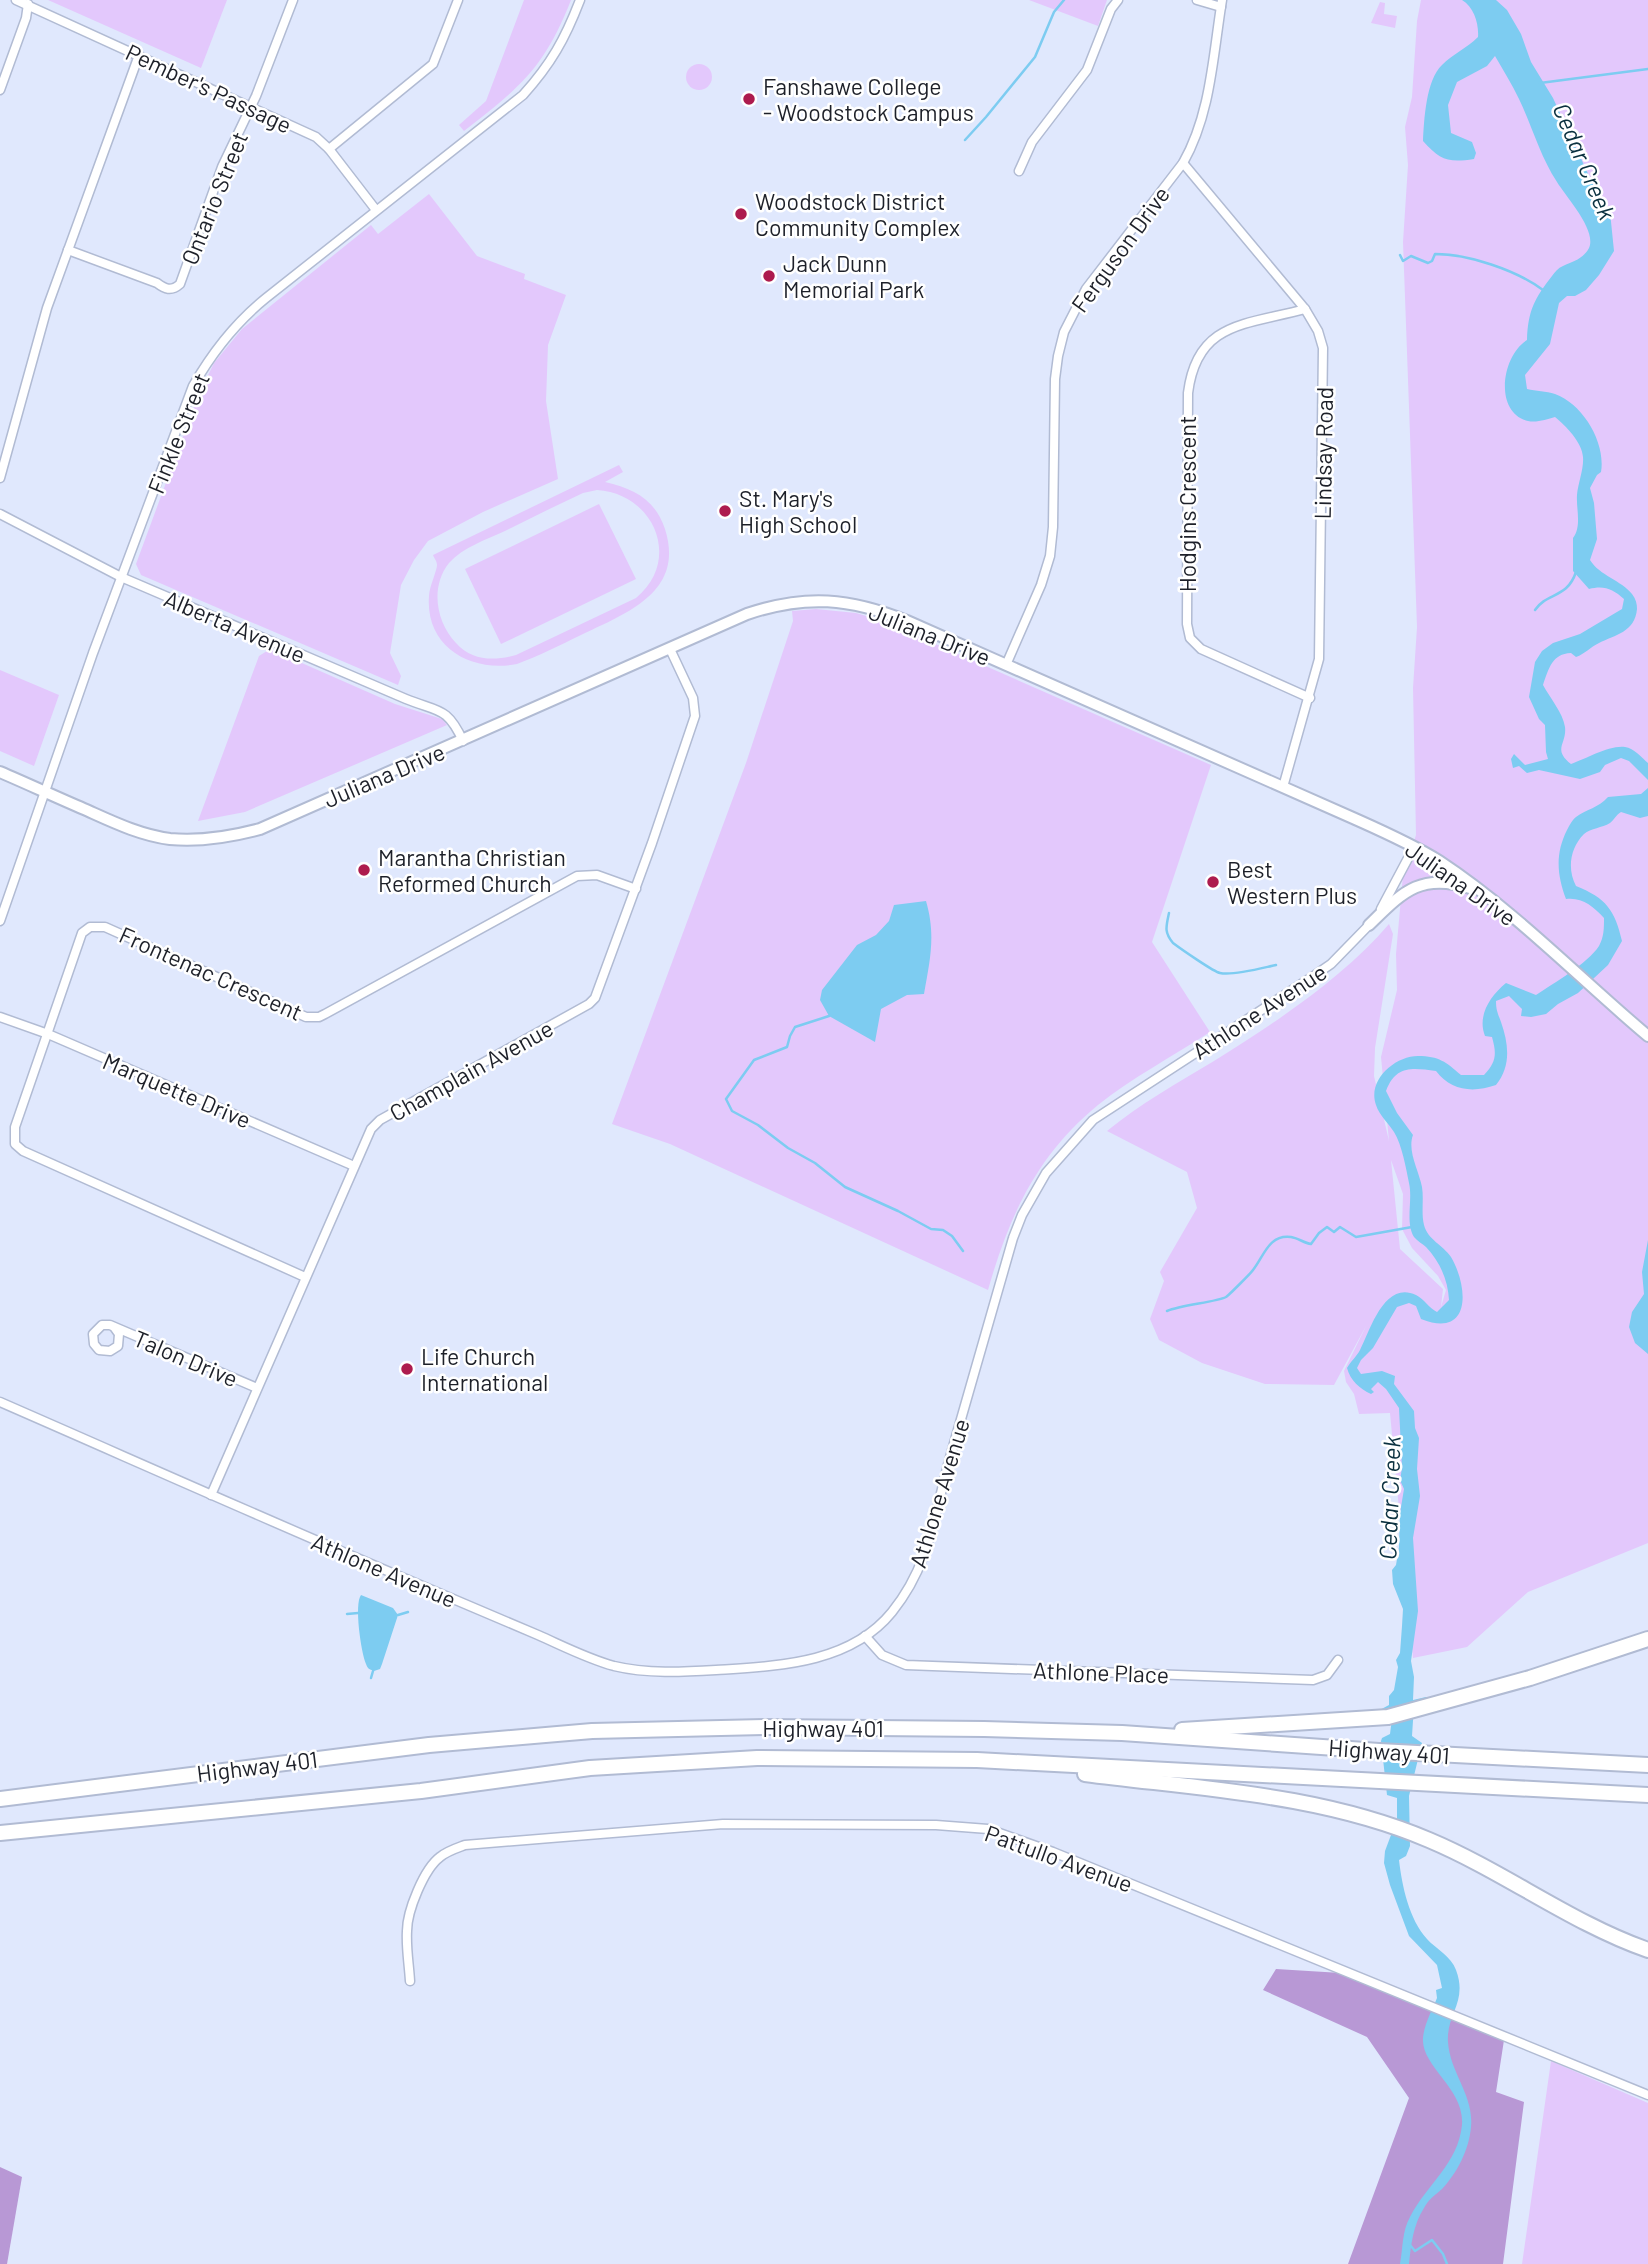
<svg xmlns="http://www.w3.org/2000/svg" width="1648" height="2264" font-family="Barlow,sans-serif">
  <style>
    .green { fill: #e3c8fc; fill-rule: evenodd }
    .forest { fill: #b898d5 }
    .water { fill: #7dccf1 }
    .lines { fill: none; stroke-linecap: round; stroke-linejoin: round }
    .stream { stroke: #7dccf1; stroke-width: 2.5 }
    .street-casing { stroke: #b1bbd3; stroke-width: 11 }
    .secondary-casing { stroke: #b1bbd3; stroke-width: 14 }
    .highway-casing { stroke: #b1bbd3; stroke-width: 18 }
    .street { stroke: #fff; stroke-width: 8 }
    .secondary { stroke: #fff; stroke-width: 10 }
    .highway { stroke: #fff; stroke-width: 14 }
    .poi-dot { fill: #ad1b4e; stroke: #fff; stroke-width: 2.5 }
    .labels { text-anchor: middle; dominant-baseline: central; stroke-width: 5; stroke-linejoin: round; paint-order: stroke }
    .poi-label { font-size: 23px; fill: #1d2029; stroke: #fff; text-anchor: start }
    .street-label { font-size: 23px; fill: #1d2029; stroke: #fff }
    .water-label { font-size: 24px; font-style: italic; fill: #0b3140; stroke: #fff }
  </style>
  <rect width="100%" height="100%" fill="#e0e8fd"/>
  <g class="green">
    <polygon points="48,0 227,0 201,68"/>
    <path d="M524 0H571C544 69 520 87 464 131L459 125 486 101Z"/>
    <polygon points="1029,0 1107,0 1098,26"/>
    <path d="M1421 0H1648V1543L1528 1592 1467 1647 1413 1658 1390 1413 1359 1414 1354 1394 1346 1382 1344 1371 1366 1326 1334 1385 1265 1384 1202 1363 1159 1340 1150 1319 1164 1281 1160 1272 1197 1208 1187 1172 1107 1131C1140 1104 1177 1083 1214 1061 1275 1023 1343 978 1389 924L1393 934 1375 1048 1374 1076 1389 1141 1381 1057 1397 990 1396 954 1403 875 1416 835 1413 688 1417 627 1403 242 1408 165 1405 127 1412 97 1417 21ZM1391 1160 1403 1194 1402 1229 1412 1248 1438 1276 1446 1290 1441 1307 1443 1289 1400 1249Z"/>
    <polygon points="1380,2 1385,3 1384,14 1397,16 1395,28 1371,23"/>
    <circle cx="699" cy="77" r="13"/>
    <polygon points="429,194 477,256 525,274 524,279 566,295 548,345 546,401 558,479 483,512 428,541 414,560 401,585 390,653 401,676 398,685 141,575 136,564 198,396 214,363 242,329 371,225 378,234"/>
    <path d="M619 465 623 472 605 482C634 489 655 499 665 529 685 592 627 613 581 635 560 645 539 656 517 664 472 673 425 648 429 596 429 587 437 571 437 565 437 561 434 558 433 555ZM597 490C653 493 683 559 636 598L516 655C494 661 472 661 456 643 436 622 430 587 449 563 463 547 486 540 505 531 531 518 557 505 583 493Z"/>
    <polygon points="599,504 636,579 501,644 465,569"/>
    <path d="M816 609 856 613 883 621 1211 765 1152 942 1210 1032C1173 1056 1132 1078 1098 1105 1037 1155 1009 1216 988 1290L670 1144 612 1124 746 763 793 621 792 611Z"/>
    <polygon points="270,649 395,704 442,719 447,725 245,812 198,821 259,656"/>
    <polygon points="0,670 59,695 34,766 0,751"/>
    <polygon points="1551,2061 1648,2103 1648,2264 1522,2264"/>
  </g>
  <g class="forest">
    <polygon points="1276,1969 1341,1973 1504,2040 1496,2092 1524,2102 1503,2264 1348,2264 1409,2098 1367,2037 1263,1990"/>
    <polygon points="0,2167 22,2177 7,2264 0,2264"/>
  </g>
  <g class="water">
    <path d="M1462 0H1496L1507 10 1521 34 1531 62 1553 98 1596 191 1610 212 1614 251 1599 275 1586 290 1575 296H1567L1559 303 1550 344 1525 375 1527 389C1536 391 1546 391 1555 394 1583 404 1606 443 1601 472L1597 475 1590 488 1594 503 1597 539 1590 560C1600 576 1621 580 1632 594 1636 599 1637 604 1637 609 1635 632 1615 635 1599 643 1590 647 1585 654 1576 657L1571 653C1552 654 1549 668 1543 685 1550 698 1563 713 1565 727 1567 744 1552 749 1571 764 1586 759 1609 745 1625 747 1634 748 1642 758 1648 763V780L1629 761 1621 758 1605 765 1600 772 1580 779 1539 770 1527 773 1519 766 1513 768 1511 759 1514 754 1525 765 1548 759 1546 752 1545 725 1539 719 1529 697 1535 662 1542 651 1553 643 1580 634 1622 609 1624 599C1613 589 1604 585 1589 589L1573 571V538C1582 526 1576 509 1577 495 1578 483 1584 469 1583 457 1582 442 1566 426 1555 417 1547 419 1537 423 1528 421 1493 412 1502 355 1527 340 1528 310 1535 298 1552 276 1555 272 1558 268 1563 266 1574 261 1583 259 1589 248 1597 230 1566 197 1557 182 1540 156 1532 126 1519 99 1512 84 1503 70 1495 56L1487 66 1457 82 1448 105 1451 133 1472 142 1476 153 1474 159C1448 163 1440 160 1423 141 1424 120 1426 80 1442 65 1453 54 1467 48 1478 37 1479 24 1474 7 1462 0Z"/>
    <path d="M1648 788V816L1640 818 1621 812C1616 815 1614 820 1610 823 1602 828 1591 828 1584 834 1570 848 1567 869 1576 886 1606 898 1615 910 1622 941L1608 965 1578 993 1558 1004 1546 1014 1531 1017 1521 1016 1522 1009 1509 996 1496 1001C1496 1010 1498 1014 1501 1022 1509 1045 1511 1066 1496 1085 1473 1093 1451 1091 1436 1071 1412 1068 1396 1065 1386 1091L1397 1113 1413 1135C1407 1151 1419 1171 1422 1187 1424 1199 1421 1213 1424 1225 1428 1240 1443 1245 1451 1257 1469 1288 1471 1339 1421 1319L1416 1306 1409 1303 1397 1307 1373 1348 1361 1360 1357 1368 1361 1374 1382 1371 1395 1376 1394 1384 1414 1411 1415 1428 1419 1438 1417 1469 1420 1496 1413 1538 1418 1611 1411 1661 1414 1677 1413 1700 1426 1697 1430 1699 1414 1705 1412 1736 1422 1743 1409 1796 1410 1846 1406 1856 1399 1860C1402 1886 1409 1919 1427 1939 1436 1949 1451 1956 1456 1970 1468 2002 1446 2014 1448 2042 1450 2073 1474 2095 1471 2127 1469 2150 1457 2173 1442 2189 1435 2195 1428 2200 1424 2208 1413 2225 1411 2245 1409 2264H1400C1403 2248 1402 2231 1410 2217 1427 2184 1458 2164 1462 2125 1465 2088 1421 2067 1423 2038 1424 2025 1432 2010 1437 1998L1436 1990 1442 1988 1437 1965 1409 1936 1390 1885 1384 1863 1385 1851 1397 1819V1798L1387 1795 1381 1741 1382 1738 1390 1734 1393 1710 1376 1712 1389 1705V1696L1394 1690 1398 1667 1396 1660 1400 1653 1402 1626 1403 1609 1393 1584 1392 1570 1396 1565 1399 1547 1400 1513 1404 1489 1400 1480 1402 1468 1399 1408 1386 1389 1378 1382 1371 1389 1374 1392 1371 1394C1360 1389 1350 1380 1347 1368 1351 1361 1357 1356 1360 1350 1370 1331 1384 1280 1416 1295 1424 1299 1429 1308 1437 1312L1449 1300C1448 1280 1440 1262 1426 1247 1423 1244 1417 1241 1414 1237 1405 1222 1413 1200 1409 1183 1406 1168 1402 1145 1394 1132 1389 1124 1379 1115 1376 1105 1367 1080 1395 1056 1418 1056 1439 1056 1446 1062 1461 1075H1484C1496 1062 1497 1055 1492 1037L1485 1036C1477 1016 1490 996 1506 983L1536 995C1554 983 1587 964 1599 946 1604 937 1604 928 1604 918 1593 906 1582 897 1566 899 1557 875 1555 854 1567 830 1569 826 1572 820 1576 817 1587 809 1598 808 1608 797L1641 794Z"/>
    <path d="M926 901C936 935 930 960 924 994L907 995 881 1009 875 1042 829 1016 820 1000 822 990 857 945 876 935 889 921 894 905Z"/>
    <polygon points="1648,1240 1648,1354 1635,1343 1629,1327 1632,1312 1644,1294 1642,1272"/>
    <path d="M361 1595 393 1608 398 1615 382 1664 380 1669 374 1671C369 1669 368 1669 366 1664 361 1652 354 1604 361 1595Z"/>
  </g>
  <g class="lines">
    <g class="stream">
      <polyline points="1540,83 1648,69"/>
      <polyline points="965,140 986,117 1035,57 1054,12 1064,0"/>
      <path d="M1400 255 1403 261 1411 256 1428 263 1432 261 1435 254C1468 254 1516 270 1543 290"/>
      <path d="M1535 610C1547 592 1567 599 1576 572"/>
      <path d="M1169 913C1166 927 1164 932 1173 943 1181 949 1214 972 1220 973 1233 976 1262 968 1276 965"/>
      <polyline points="829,1016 795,1027 790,1036 787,1047 754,1060 726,1099 732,1111 758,1125 788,1148 815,1163 845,1187 898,1211 931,1229 943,1230 952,1236 963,1251"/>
      <path d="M1167 1311C1182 1305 1216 1302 1226 1297 1228 1296 1251 1273 1253 1270 1264 1256 1269 1234 1291 1237 1298 1238 1304 1243 1311 1244L1319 1233 1327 1227 1334 1232 1340 1227 1356 1237 1412 1227"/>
      <polyline points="347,1614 358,1613"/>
      <polyline points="398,1615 408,1612"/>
      <polyline points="371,1678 373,1671"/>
      <polyline points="1410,2245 1415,2251 1432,2240 1443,2254 1447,2264"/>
    </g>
    <defs>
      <g id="street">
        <polyline points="16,0 316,137 329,149 376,210"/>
        <polyline points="1197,0 1221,7"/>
        <polyline points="0,90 26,18 28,4"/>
        <polyline points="329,149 433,64 458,0"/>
        <polyline points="1183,163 1305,309 1318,331 1323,348 1319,659 1283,787"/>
        <polyline points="1019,171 1032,142 1087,70 1111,9 1118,0"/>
        <path d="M68 250 157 283C165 289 171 292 180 284L222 167 256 96 293 0"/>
        <path d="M1305 309C1247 325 1197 321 1188 393L1187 624 1190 638 1201 649 1310 698"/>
        <polyline points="0,478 47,308 139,55"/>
        <path d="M0 514 121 577 406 699C438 712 447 706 463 741"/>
        <path d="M1006 665 1041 585 1050 556 1053 527 1055 379 1058 356 1064 332 1086 289 1183 163C1211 114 1213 55 1222 0"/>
        <polyline points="1381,909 1414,847"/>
        <path d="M0 921 93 653 193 386C213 351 235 323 266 298L523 95C551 64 565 39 580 0"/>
        <polyline points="0,1017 48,1034 354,1166"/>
        <polyline points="305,1277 23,1151 15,1144 15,1127 82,933 90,927 105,927 306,1017 319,1017 325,1014 577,876 597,875 636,889"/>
        <polyline points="114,1327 119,1334 118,1346 110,1351 99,1350 94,1344 93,1334 102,1325 110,1325 257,1388"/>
        <path d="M0 1402C142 1464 283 1527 425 1587 463 1603 501 1619 538 1635 563 1646 588 1659 614 1666 647 1674 683 1672 716 1670 777 1666 850 1664 892 1612 930 1565 934 1516 949 1461 971 1386 992 1312 1013 1238L1022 1215 1046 1173 1093 1120 1315 975 1331 964 1371 923"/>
        <polyline points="211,1495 371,1129 380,1120 589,1004 595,998 652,843 695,716 693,698 670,649"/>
        <polyline points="865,1636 882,1655 906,1665 1313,1680 1327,1675 1338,1660"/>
        <path d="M410 1981C409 1964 406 1948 407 1931 407 1911 424 1869 440 1857 447 1851 457 1848 465 1845L723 1824 936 1825 988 1829 1053 1852 1648 2095"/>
      </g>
      <g id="secondary">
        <path d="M0 772C28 784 56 797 84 809 111 821 139 835 170 839 201 842 230 837 260 829L747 614C806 594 850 598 907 621L1353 818C1382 831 1412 844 1439 861 1515 911 1579 978 1648 1036"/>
        <path d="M1369 925C1402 893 1420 872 1470 888"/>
      </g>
      <g id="highway">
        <polyline points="1182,1730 1388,1717 1530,1678 1648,1639"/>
        <path d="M1085 1774C1201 1789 1321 1794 1429 1840 1505 1872 1571 1923 1648 1950"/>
        <polyline points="0,1799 429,1745 592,1731 765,1727 984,1729 1122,1733 1379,1751 1648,1765"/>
        <polyline points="0,1833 421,1791 590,1768 757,1758 977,1760 1648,1795"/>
      </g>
    </defs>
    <use href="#street" class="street-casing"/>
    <use href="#secondary" class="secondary-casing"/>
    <use href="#highway" class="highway-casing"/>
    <use href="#street" class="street"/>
    <use href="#secondary" class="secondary"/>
    <use href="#highway" class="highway"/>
  </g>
  <g class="poi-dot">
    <circle cx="749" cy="99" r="7"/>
    <circle cx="741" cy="214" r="7"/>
    <circle cx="769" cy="276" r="7"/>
    <circle cx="725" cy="511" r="7"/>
    <circle cx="364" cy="870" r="7"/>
    <circle cx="1213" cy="882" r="7"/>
    <circle cx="407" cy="1369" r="7"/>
  </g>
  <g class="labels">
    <g class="poi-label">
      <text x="763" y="86">Fanshawe College<tspan x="763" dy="26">- Woodstock Campus</tspan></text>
      <text x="755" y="201">Woodstock District<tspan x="755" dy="26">Community Complex</tspan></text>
      <text x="783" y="263">Jack Dunn<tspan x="783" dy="26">Memorial Park</tspan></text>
      <text x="739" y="498">St. Mary's<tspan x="739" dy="26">High School</tspan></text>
      <text x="378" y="857">Marantha Christian<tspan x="378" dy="26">Reformed Church</tspan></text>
      <text x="1227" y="869">Best<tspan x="1227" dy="26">Western Plus</tspan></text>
      <text x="421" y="1356">Life Church<tspan x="421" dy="26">International</tspan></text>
    </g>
    <g class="street-label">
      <text transform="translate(209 88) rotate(25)">Pember's Passage</text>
      <text transform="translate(214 198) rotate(-68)">Ontario Street</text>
      <text transform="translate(1120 249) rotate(-54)">Ferguson Drive</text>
      <text transform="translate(178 433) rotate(-68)">Finkle Street</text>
      <text transform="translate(1323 453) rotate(-89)">Lindsay Road</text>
      <text transform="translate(1187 504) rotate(-90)">Hodgins Crescent</text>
      <text transform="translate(235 626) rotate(23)">Alberta Avenue</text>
      <text transform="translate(930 634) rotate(22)">Juliana Drive</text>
      <text transform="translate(384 775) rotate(-23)">Juliana Drive</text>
      <text transform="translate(1461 883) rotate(35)">Juliana Drive</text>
      <text transform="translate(211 973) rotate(24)">Frontenac Crescent</text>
      <text transform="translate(1259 1011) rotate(-33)">Athlone Avenue</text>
      <text transform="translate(471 1070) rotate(-29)">Champlain Avenue</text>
      <text transform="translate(177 1090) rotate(23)">Marquette Drive</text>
      <text transform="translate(186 1358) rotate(23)">Talon Drive</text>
      <text transform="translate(939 1493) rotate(-73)">Athlone Avenue</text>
      <text transform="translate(384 1570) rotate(23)">Athlone Avenue</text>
      <text transform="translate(1101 1672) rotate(2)">Athlone Place</text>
      <text x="823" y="1728">Highway 401</text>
      <text transform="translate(1389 1751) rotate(4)">Highway 401</text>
      <text transform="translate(257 1766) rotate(-7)">Highway 401</text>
      <text transform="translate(1059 1858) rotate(20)">Pattullo Avenue</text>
    </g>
    <g class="water-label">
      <text transform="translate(1585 161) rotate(67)">Cedar Creek</text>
      <text transform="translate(1389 1498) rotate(-88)">Cedar Creek</text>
    </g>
  </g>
</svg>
